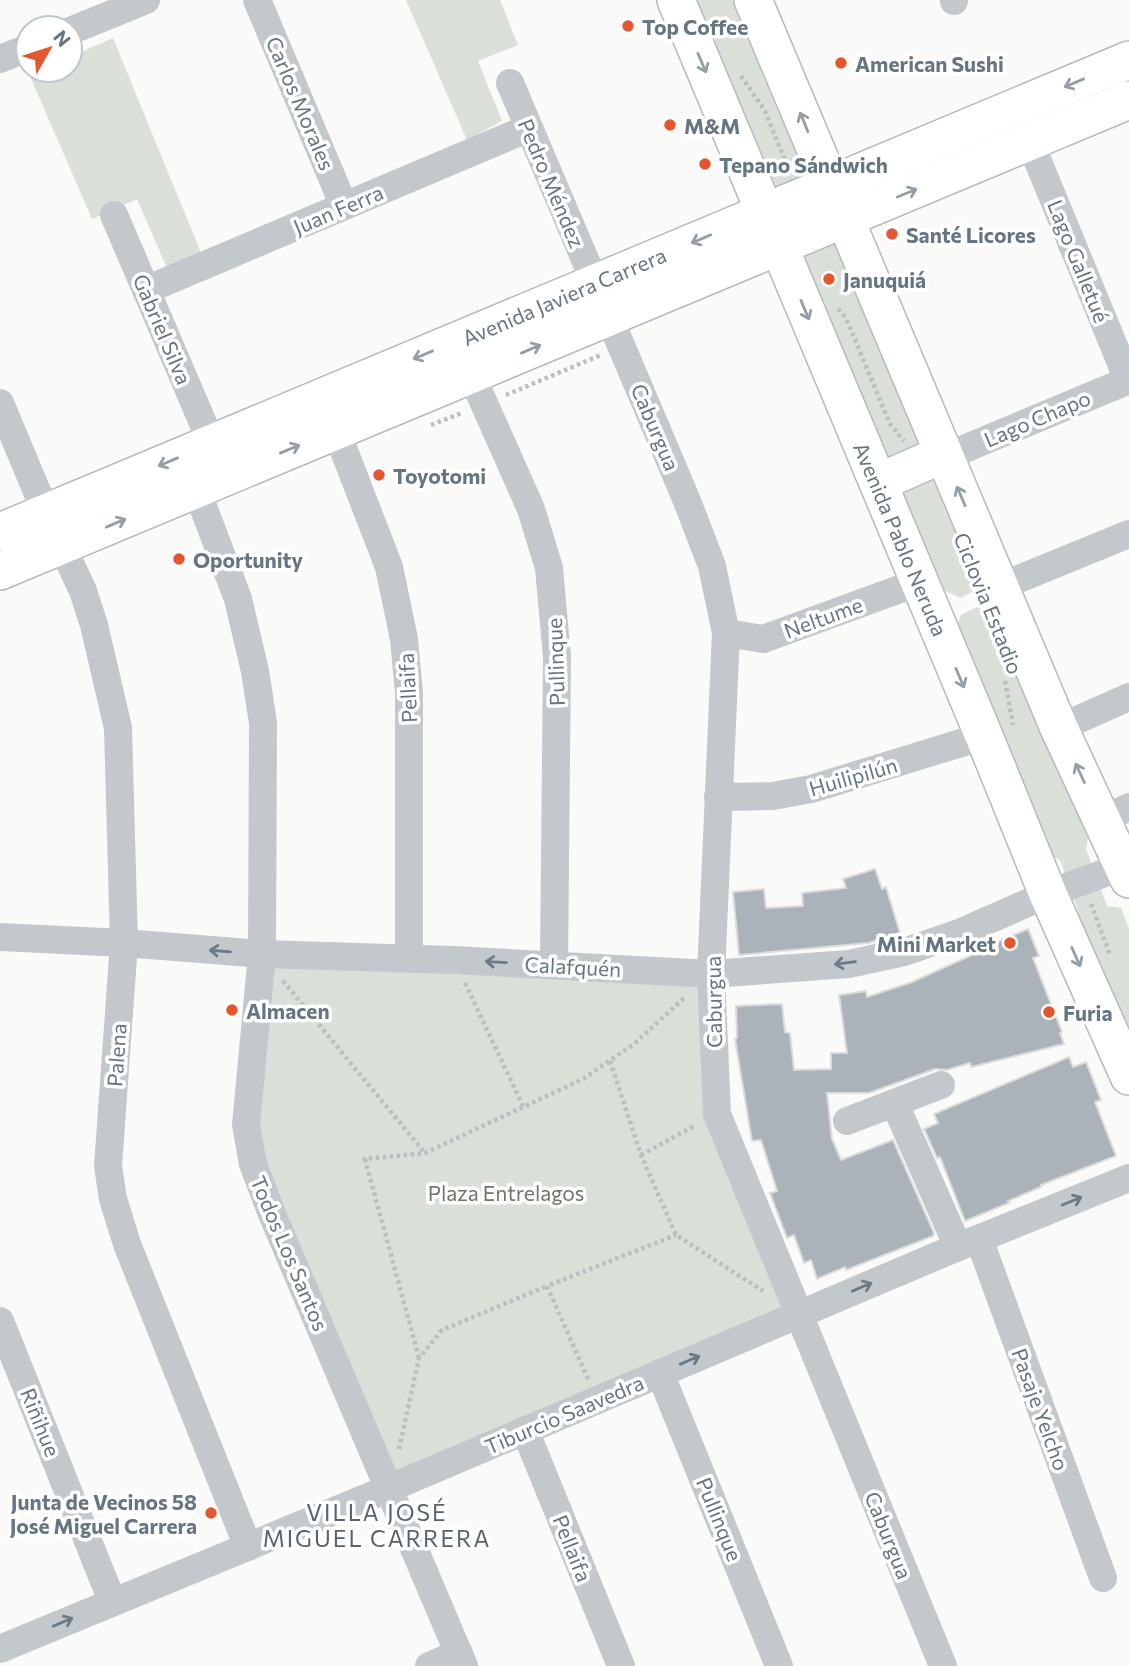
<svg xmlns="http://www.w3.org/2000/svg" width="1129" height="1666" font-family="Commissioner,sans-serif">
  <style>
    .green { fill: #dadfd7 }
    .building { fill: #aab3b9; stroke: #dcdcda; stroke-width: 2 }
    .lines { fill: none; stroke-linecap: round; stroke-linejoin: round }
    .major-casing { stroke: #b5babe; stroke-width: 40 }
    .path { stroke: #bbbfc2; stroke-width: 4.5; stroke-dasharray: 3.5 3.5; stroke-linecap: butt }
    .minor { stroke: #c3c8cc; stroke-width: 28 }
    .major { stroke: #fff; stroke-width: 37 }
    .oneway { stroke: #939fa8 }
    .oneway2 { stroke: #6a7a87 }
    .poi-dot { fill: #e4572e; stroke: #fff; stroke-width: 2.5 }
    .labels { text-anchor: middle; dominant-baseline: central; stroke-width: 7; stroke-linejoin: round; paint-order: stroke }
    .poi-label { font-size: 21px; font-weight: bold; fill: #657683; stroke: #fff; text-anchor: start }
    .street-label { font-size: 21px; fill: #657683; stroke: #fff }
    .park-label { font-size: 21px; fill: #687a64; stroke: #fff }
    .neighbourhood-label { font-size: 23px; letter-spacing: 2px; fill: #57646e; stroke: #fff }
  </style>
  <rect width="100%" height="100%" fill="#fafaf8"/>
  <g class="green">
    <polygon points="406,0 500,0 518,45 478,61 502,121 467,140"/>
    <polygon points="688,0 742,0 816,179 769,199"/>
    <polygon points="113,38 201,253 167,268 137,199 92,219 29,74 39,70 70,70 70,57"/>
    <path d="M830 239 840 245 980 581 976 590 961 598 934 586 803 272C804 248 809 248 830 239Z"/>
    <polygon points="977,607 993,612 1088,838 1086,849 1107,906 1121,908 1129,928 1129,1048 1075,930 1078,910 1060,860 1047,854 955,631 961,615"/>
    <polygon points="272,967 408,971 700,986 705,1116 783,1308 396,1472 264,1167 256,1122"/>
  </g>
  <g class="building">
    <polygon points="875,869 882,889 886,887 900,933 868,943 739,955 733,892 764,889 766,908 803,906 802,893 846,888 843,879"/>
    <polygon points="1028,929 1039,956 1033,958 1062,1032 1060,1033 1064,1044 971,1067 970,1063 947,1070 935,1069 869,1093 827,1093 832,1139 841,1160 893,1140 934,1233 933,1236 846,1270 845,1267 817,1279 811,1260 804,1263 794,1235 787,1238 770,1193 777,1191 761,1140 752,1141 735,1039 737,1038 736,1006 782,1004 785,1032 790,1033 794,1070 831,1069 831,1053 847,1053 839,995 866,991 867,997 912,982 970,956 969,953"/>
    <polygon points="1069,1057 1073,1067 1086,1062 1101,1100 1095,1102 1116,1156 1041,1185 1041,1187 1008,1201 1009,1203 965,1221 940,1157 937,1158 924,1129 938,1123 934,1114"/>
  </g>
  <g class="lines">
    <defs>
      <g id="major">
        <polyline points="676,0 984,736 1048,894 1129,1076"/>
        <polyline points="753,0 1059,728 1129,879"/>
        <polyline points="873,471 880,477 889,478 943,454"/>
        <polyline points="0,532 1129,60"/>
        <polyline points="0,571 1129,100"/>
      </g>
    </defs>
    <use href="#major" class="major-casing"/>
    <g class="path">
      <polyline points="741,76 765,111 789,170"/>
      <polyline points="838,309 846,318 890,424 904,441"/>
      <polyline points="506,395 601,355"/>
      <polyline points="431,425 462,413"/>
      <polyline points="1005,681 1013,725"/>
      <polyline points="1091,904 1110,955"/>
      <polyline points="283,981 424,1152"/>
      <polyline points="465,983 523,1106"/>
      <polyline points="610,1061 641,1155 676,1235 763,1291"/>
      <polyline points="641,1155 696,1125"/>
      <polyline points="419,1358 365,1159 425,1153 583,1079 634,1044 684,998"/>
      <polyline points="588,1379 547,1286 676,1235"/>
      <polyline points="399,1449 419,1358 442,1330 547,1286"/>
    </g>
    <g class="minor">
      <polyline points="257,0 344,206"/>
      <polyline points="954,0 954,1"/>
      <polyline points="70,31 146,0"/>
      <polyline points="0,59 28,48"/>
      <polyline points="510,83 595,283"/>
      <polyline points="1030,142 1128,380"/>
      <polyline points="114,215 212,444"/>
      <polyline points="146,290 529,128"/>
      <polyline points="609,317 687,501 712,566 726,633 711,974 717,1114 943,1666"/>
      <polyline points="471,374 531,509 549,568 557,657 554,965"/>
      <polyline points="0,403 46,513"/>
      <polyline points="336,430 389,567 404,639 409,693 409,959"/>
      <polyline points="945,457 1129,380"/>
      <polyline points="196,488 238,599 255,671 263,723 262,954 246,1125 253,1164 272,1214 464,1666"/>
      <polyline points="62,546 83,591 94,625 118,728 124,943 108,1166 113,1199 127,1244 248,1547"/>
      <polyline points="999,587 1129,534"/>
      <polyline points="726,633 763,639 919,582"/>
      <polyline points="1059,728 1129,697"/>
      <polyline points="718,797 773,796 811,789 984,736"/>
      <polyline points="1102,820 1129,807"/>
      <polyline points="0,937 124,943 262,954 454,960 711,974 849,964 904,952 959,933 1048,894 1129,864"/>
      <polyline points="895,1104 958,1247"/>
      <polyline points="847,1121 941,1085"/>
      <polyline points="979,1239 1103,1578"/>
      <polyline points="0,1321 112,1601"/>
      <polyline points="660,1373 779,1666"/>
      <polyline points="525,1430 621,1666"/>
      <polyline points="0,1649 390,1488 958,1247 1129,1178"/>
      <polyline points="429,1666 459,1653"/>
    </g>
    <use href="#major" class="major"/>
  </g>
  <defs><path id="oneway-shaft" d="M-6 0H5M1.5-3L5.5 0L1.5 3" fill="none" stroke-width="1.6" stroke-linecap="round" stroke-linejoin="round" transform="scale(1.75)"/></defs>
  <g class="oneway">
    <use href="#oneway-shaft" transform="translate(702 63) rotate(67)"/>
    <use href="#oneway-shaft" transform="translate(1074 83) rotate(157)"/>
    <use href="#oneway-shaft" transform="translate(804 122) rotate(-112)"/>
    <use href="#oneway-shaft" transform="translate(907 193) rotate(-22)"/>
    <use href="#oneway-shaft" transform="translate(701 239) rotate(157)"/>
    <use href="#oneway-shaft" transform="translate(805 310) rotate(67)"/>
    <use href="#oneway-shaft" transform="translate(531 349) rotate(-23)"/>
    <use href="#oneway-shaft" transform="translate(423 355) rotate(157)"/>
    <use href="#oneway-shaft" transform="translate(290 449) rotate(-23)"/>
    <use href="#oneway-shaft" transform="translate(168 462) rotate(157)"/>
    <use href="#oneway-shaft" transform="translate(961 496) rotate(-113)"/>
    <use href="#oneway-shaft" transform="translate(116 523) rotate(-23)"/>
    <use href="#oneway-shaft" transform="translate(960 678) rotate(67)"/>
    <use href="#oneway-shaft" transform="translate(1080 773) rotate(-115)"/>
    <use href="#oneway-shaft" transform="translate(1076 957) rotate(66)"/>
  </g>
  <g class="oneway2">
    <use href="#oneway-shaft" transform="translate(220 951) rotate(-175)"/>
    <use href="#oneway-shaft" transform="translate(496 962) rotate(-177)"/>
    <use href="#oneway-shaft" transform="translate(845 963) rotate(173)"/>
    <use href="#oneway-shaft" transform="translate(1072 1201) rotate(-22)"/>
    <use href="#oneway-shaft" transform="translate(862 1287) rotate(-23)"/>
    <use href="#oneway-shaft" transform="translate(690 1360) rotate(-23)"/>
    <use href="#oneway-shaft" transform="translate(63 1622) rotate(-23)"/>
  </g>
  <g class="poi-dot">
    <circle cx="628" cy="26" r="7"/>
    <circle cx="841" cy="63" r="7"/>
    <circle cx="670" cy="125" r="7"/>
    <circle cx="705" cy="164" r="7"/>
    <circle cx="892" cy="234" r="7"/>
    <circle cx="829" cy="279" r="7"/>
    <circle cx="379" cy="475" r="7"/>
    <circle cx="179" cy="559" r="7"/>
    <circle cx="1010" cy="943" r="7"/>
    <circle cx="232" cy="1010" r="7"/>
    <circle cx="1049" cy="1012" r="7"/>
    <circle cx="211" cy="1513" r="7"/>
  </g>
  <g class="labels">
    <g class="poi-label">
      <text x="642" y="26">Top Coffee</text>
      <text x="855" y="63">American Sushi</text>
      <text x="684" y="125">M&amp;M</text>
      <text x="719" y="164">Tepano Sándwich</text>
      <text x="906" y="234">Santé Licores</text>
      <text x="843" y="279">Januquiá</text>
      <text x="393" y="475">Toyotomi</text>
      <text x="193" y="559">Oportunity</text>
      <text x="996" y="943" text-anchor="end">Mini Market</text>
      <text x="246" y="1010">Almacen</text>
      <text x="1063" y="1012">Furia</text>
      <text x="197" y="1501" text-anchor="end">Junta de Vecinos 58<tspan x="197" dy="24">José Miguel Carrera</tspan></text>
    </g>
    <g class="street-label">
      <text transform="translate(301 103) rotate(67)">Carlos Morales</text>
      <text transform="translate(552 183) rotate(67)">Pedro Méndez</text>
      <text transform="translate(338 209) rotate(-23)">Juan Ferra</text>
      <text transform="translate(1079 261) rotate(68)">Lago Galletué</text>
      <text transform="translate(564 296) rotate(-23)">Avenida Javiera Carrera</text>
      <text transform="translate(163 329) rotate(67)">Gabriel Silva</text>
      <text transform="translate(1037 418) rotate(-23)">Lago Chapo</text>
      <text transform="translate(656 427) rotate(67)">Caburgua</text>
      <text transform="translate(901 539) rotate(67)">Avenida Pablo Neruda</text>
      <text transform="translate(989 603) rotate(68)">Ciclovia Estadio</text>
      <text transform="translate(823 617) rotate(-20)">Neltume</text>
      <text transform="translate(555 662) rotate(-92)">Pullinque</text>
      <text transform="translate(407 688) rotate(-93)">Pellaifa</text>
      <text transform="translate(853 776) rotate(-16)">Huilipilún</text>
      <text transform="translate(573 966) rotate(3)">Calafquén</text>
      <text transform="translate(713 1002) rotate(-91)">Caburgua</text>
      <text transform="translate(116 1055) rotate(-86)">Palena</text>
      <text transform="translate(290 1253) rotate(67)">Todos Los Santos</text>
      <text transform="translate(1041 1409) rotate(70)">Pasaje Yelcho</text>
      <text transform="translate(564 1414) rotate(-23)">Tiburcio Saavedra</text>
      <text transform="translate(41 1422) rotate(68)">Riñihue</text>
      <text transform="translate(720 1519) rotate(68)">Pullinque</text>
      <text transform="translate(889 1535) rotate(68)">Caburgua</text>
      <text transform="translate(573 1548) rotate(68)">Pellaifa</text>
    </g>
    <g class="park-label">
      <text x="506" y="1192">Plaza Entrelagos</text>
    </g>
    <g class="neighbourhood-label">
      <text x="377" y="1512">VILLA JOSÉ<tspan x="377" dy="26">MIGUEL CARRERA</tspan></text>
    </g>
  </g>
  <g transform="translate(49 49) rotate(51)"><circle r="33" fill="#ffffff" stroke="#c1c8cd" stroke-width="2"/>
  <path d="M0-5L12 26L0 18L-12 26Z" fill="#e4572e"/>
  <text y="-10" font-size="19" font-weight="bold" text-anchor="middle" fill="#657683">N</text>
  </g>
</svg>
